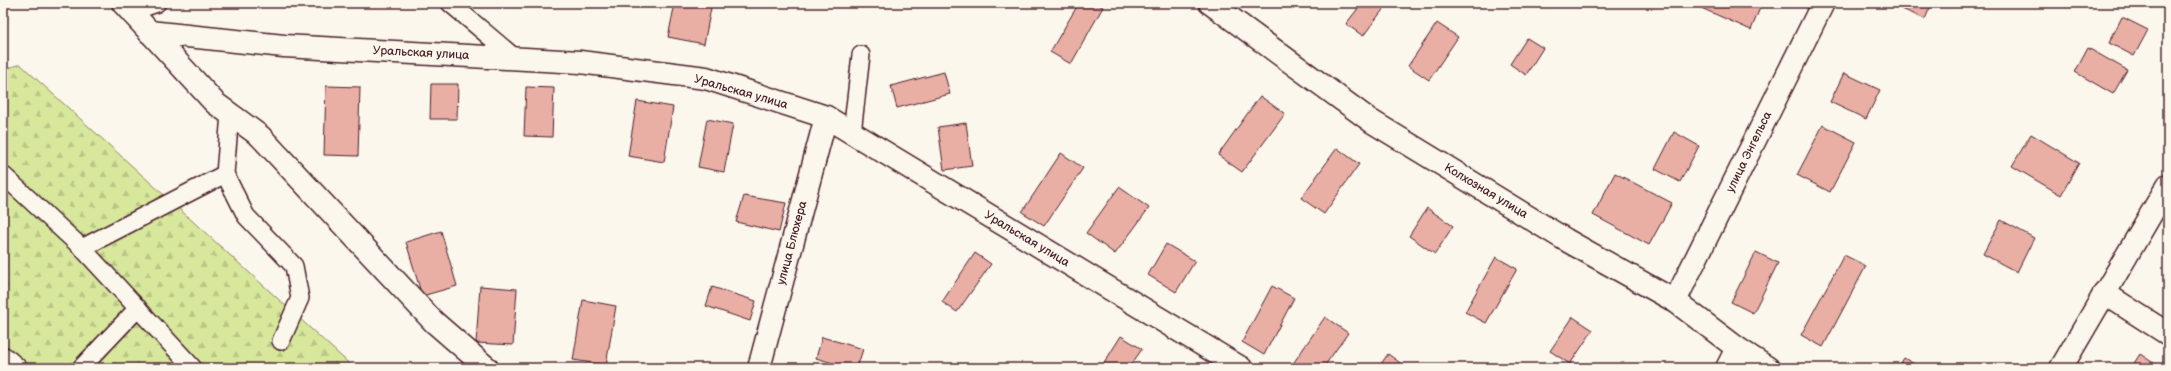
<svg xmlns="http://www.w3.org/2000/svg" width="2171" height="371" font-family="'Balsamiq Sans',sans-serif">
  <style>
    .forest { fill: url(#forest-firs); stroke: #908363 }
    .building { fill: #e9afa5; stroke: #4a1f2b }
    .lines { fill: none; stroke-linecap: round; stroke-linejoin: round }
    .service-casing { stroke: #4a1f2b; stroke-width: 20 }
    .minor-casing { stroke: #4a1f2b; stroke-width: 25 }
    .secondary-casing { stroke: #4a1f2b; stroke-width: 25 }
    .service { stroke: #fbf7ec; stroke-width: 17 }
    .minor { stroke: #fbf7ec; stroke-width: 22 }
    .secondary { stroke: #fbf7ec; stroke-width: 22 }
    .labels { text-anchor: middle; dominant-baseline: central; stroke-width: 3; stroke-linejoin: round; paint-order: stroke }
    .street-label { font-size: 12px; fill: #4a1f2b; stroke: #fbf7ec }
  </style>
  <defs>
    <pattern id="forest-firs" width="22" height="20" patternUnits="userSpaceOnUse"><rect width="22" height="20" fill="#d7e79b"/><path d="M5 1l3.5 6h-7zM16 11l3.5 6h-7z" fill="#bac686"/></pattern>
  </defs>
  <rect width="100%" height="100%" fill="#fbf7ec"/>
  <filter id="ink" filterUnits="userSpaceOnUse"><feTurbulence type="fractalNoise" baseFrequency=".025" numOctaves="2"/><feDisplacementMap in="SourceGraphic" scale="8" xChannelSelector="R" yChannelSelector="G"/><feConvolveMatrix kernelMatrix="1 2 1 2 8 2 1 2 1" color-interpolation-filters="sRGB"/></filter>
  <g filter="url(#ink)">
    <polygon class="forest" points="20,64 354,368 3,368 3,70"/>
    <g class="building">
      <polygon points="675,3 712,3 704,44 668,37"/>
      <polygon points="1079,3 1096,3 1103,7 1071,64 1050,52"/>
      <polygon points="1362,3 1388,3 1363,36 1346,24"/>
      <polygon points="1700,3 1762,3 1751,30 1699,7"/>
      <polygon points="1888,3 1932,3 1925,19"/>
      <polygon points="2122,17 2148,30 2134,56 2109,43"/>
      <polygon points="1437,23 1458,37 1429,80 1408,66"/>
      <polygon points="1527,38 1543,48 1526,75 1510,64"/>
      <polygon points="2088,48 2127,70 2113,94 2075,72"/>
      <polygon points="944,72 950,94 897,108 891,86"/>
      <polygon points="1844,73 1880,90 1866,119 1830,102"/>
      <polygon points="431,84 458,84 457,119 430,119"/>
      <polygon points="326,86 360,87 358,156 324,155"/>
      <polygon points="526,87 554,88 552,137 524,136"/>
      <polygon points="1260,96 1285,114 1242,172 1218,155"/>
      <polygon points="637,101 673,107 664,162 628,156"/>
      <polygon points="707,119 733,124 724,172 698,167"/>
      <polygon points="966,123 972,166 944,170 938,127"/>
      <polygon points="1823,125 1856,142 1830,192 1797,175"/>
      <polygon points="1674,132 1699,146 1680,182 1655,169"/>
      <polygon points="2031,134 2079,163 2061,195 2012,166"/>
      <polygon points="1337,148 1359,164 1324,214 1301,198"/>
      <polygon points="1061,153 1083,168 1044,226 1022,212"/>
      <polygon points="1615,173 1672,203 1649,245 1593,215"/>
      <polygon points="1119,187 1149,208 1115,254 1086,233"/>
      <polygon points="744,196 786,203 779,232 736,222"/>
      <polygon points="1427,208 1453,226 1435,254 1409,236"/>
      <polygon points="2001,220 2034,238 2017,272 1983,254"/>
      <polygon points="441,231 457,286 422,296 406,242"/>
      <polygon points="1166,244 1195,261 1176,292 1148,275"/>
      <polygon points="1756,252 1778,263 1753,313 1731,302"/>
      <polygon points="975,253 991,264 957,312 942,302"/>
      <polygon points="1844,255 1866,266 1823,347 1801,335"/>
      <polygon points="1496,257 1517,269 1486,323 1465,312"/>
      <polygon points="480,286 517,289 513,345 476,343"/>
      <polygon points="1272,286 1294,298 1264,355 1242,342"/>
      <polygon points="712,287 756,301 750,321 706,306"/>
      <polygon points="583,300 616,306 606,365 573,360"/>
      <polygon points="1325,317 1348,333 1323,368 1290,368"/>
      <polygon points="1573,317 1593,330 1570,364 1550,351"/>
      <polygon points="1121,336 1142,349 1129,368 1101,368"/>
      <polygon points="822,337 863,349 857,368 849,368 816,358"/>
      <polygon points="1388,354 1407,368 1378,368"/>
      <polygon points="2140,354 2161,368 2131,368"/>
      <polygon points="1904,358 1921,368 1898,368"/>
    </g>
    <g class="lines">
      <defs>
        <g id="service">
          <polyline points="450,3 515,58"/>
          <polyline points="131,12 157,3"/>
          <polyline points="230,114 225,174 246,216 294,266 300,298 281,341"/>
          <polyline points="852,133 861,55"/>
          <polyline points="3,175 82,248 193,368"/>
          <polyline points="82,248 225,174"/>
          <polyline points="81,368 138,308"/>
        </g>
        <g id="minor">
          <polyline points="123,3 215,103 260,136 434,322 487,368"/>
          <polyline points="1210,3 1371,121 1566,240 1675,301 1737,348 1768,368"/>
          <polyline points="149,32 284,46 580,62 706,78 826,117 1241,368"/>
          <polyline points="2104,293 2168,334"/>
          <polyline points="1675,301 1823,3"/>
          <polyline points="3,358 15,368"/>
          <polyline points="759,368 826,117"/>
          <polyline points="1727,368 1737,348"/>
        </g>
        <polyline id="secondary" points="2061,368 2168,185"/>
      </defs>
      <use href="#service" class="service-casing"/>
      <use href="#minor" class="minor-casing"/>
      <use href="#secondary" class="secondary-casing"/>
      <use href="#service" class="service"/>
      <use href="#minor" class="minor"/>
      <use href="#secondary" class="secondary"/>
    </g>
  </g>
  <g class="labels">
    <g class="street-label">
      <text transform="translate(421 53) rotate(3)">Уральская улица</text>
      <text transform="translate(741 92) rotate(16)">Уральская улица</text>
      <text transform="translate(1749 152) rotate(-64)">улица Энгельса</text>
      <text transform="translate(1486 191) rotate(31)">Колхозная улица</text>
      <text transform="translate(1027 239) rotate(31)">Уральская улица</text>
      <text transform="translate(792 243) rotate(-75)">улица Блюхера</text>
    </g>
  </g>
  <rect width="2171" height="371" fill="none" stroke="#fbf7ec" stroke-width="16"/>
  <rect x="8" y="8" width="2155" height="355" fill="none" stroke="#4a1f2b" stroke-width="1.5" filter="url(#ink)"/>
</svg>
